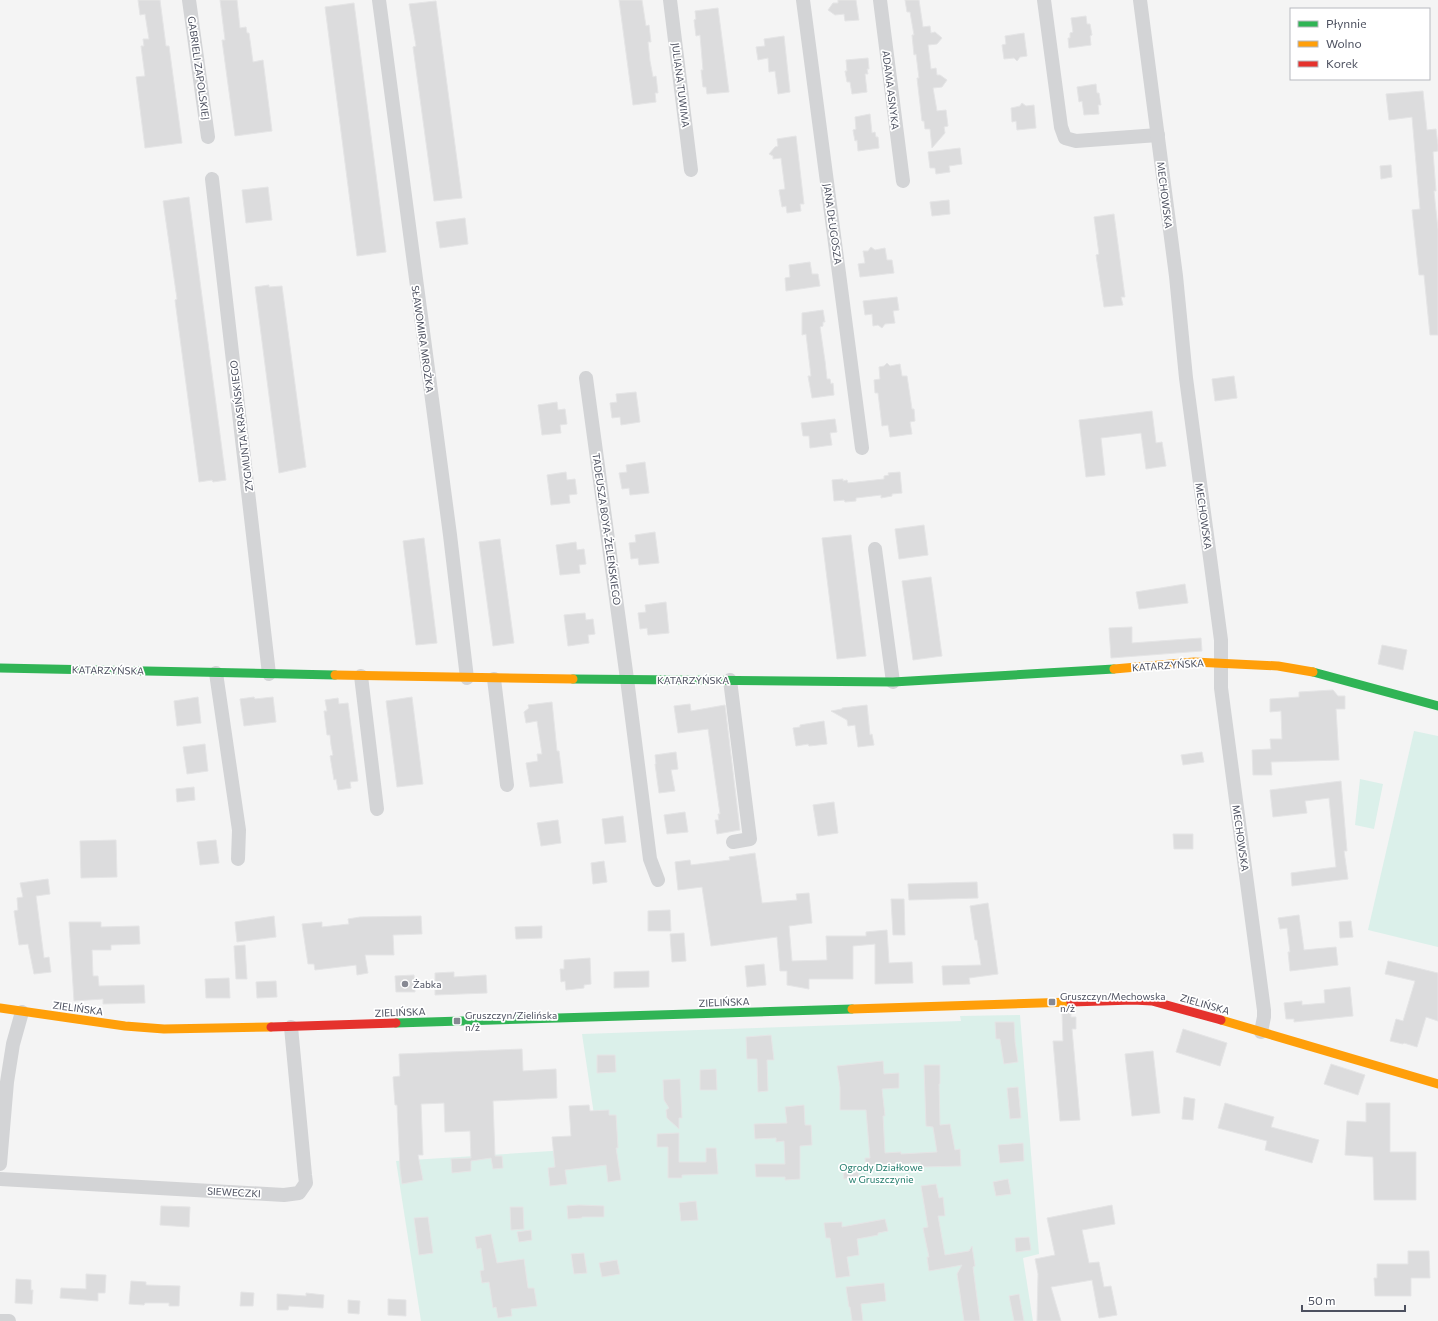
<svg xmlns="http://www.w3.org/2000/svg" width="1438" height="1321" font-family="Commissioner,sans-serif">
  <style>
    .green { fill: #dbf0ea }
    .building { fill: #dcdcdd; stroke: #e5e5e6 }
    .lines { fill: none; stroke-linecap: round; stroke-linejoin: round }
    .street { stroke: #d3d4d6; stroke-width: 14 }
    .fast { stroke: #30b455; stroke-width: 9 }
    .slow { stroke: #ff9f0a; stroke-width: 9 }
    .jam { stroke: #e5322d; stroke-width: 9 }
    .poi-dot { fill: #878993; stroke: #fff; stroke-width: 1.5 }
    .labels { text-anchor: middle; dominant-baseline: central; stroke-width: 3.5; stroke-linejoin: round; paint-order: stroke }
    .street-label { font-size: 10px; fill: #4c505f; stroke: #fff }
    .poi-label { font-size: 10px; fill: #4c505f; stroke: #fff; text-anchor: start }
    .park-label { font-size: 10px; fill: #217c6c; stroke: #fff }
  </style>
  <rect width="100%" height="100%" fill="#f4f4f4"/>
  <g class="green">
    <polygon points="1414,731 1438,736 1438,947 1368,930"/>
    <polygon points="1360,779 1383,784 1374,829 1355,825"/>
    <polygon points="1020,1015 1039,1254 1023,1258 1033,1321 421,1321 396,1161 599,1148 582,1034 961,1021 960,1016"/>
  </g>
  <g class="building">
    <polygon points="138,0 160,0 166,46 169,46 182,143 145,148 136,77 145,76 141,46 144,46 143,39 149,39 145,14 140,15"/>
    <polygon points="220,0 237,0 240,28 246,27 247,33 249,33 253,62 263,60 272,131 235,136 222,40 225,40"/>
    <polygon points="619,0 642,0 646,26 649,25 651,42 648,42 650,61 653,77 656,76 658,93 655,93 656,102 633,105"/>
    <polygon points="838,0 856,0 859,20 845,21 844,14 835,15 828,10 833,3 838,3"/>
    <polygon points="905,0 919,0 923,27 930,26 931,33 935,32 942,38 937,44 928,45 931,69 936,68 937,75 940,75 947,80 942,87 933,88 937,111 946,110 948,126 944,127 945,133 932,148 930,129 925,129 924,121 922,121 917,78 919,78 916,54 914,55 912,35 914,35 910,12 907,12"/>
    <polygon points="436,1 462,198 434,201 413,47 416,46 409,4"/>
    <polygon points="354,3 386,252 357,256 325,7"/>
    <polygon points="718,8 729,92 707,94 706,87 703,87 701,70 703,70 700,35 696,36 694,20 696,19 695,11"/>
    <polygon points="1086,16 1087,24 1090,24 1092,35 1090,36 1091,45 1069,48 1068,38 1070,38 1070,33 1073,32 1071,18"/>
    <polygon points="1024,33 1027,56 1020,57 1017,61 1014,58 1004,59 1002,45 1006,44 1005,36"/>
    <polygon points="784,36 790,92 778,94 775,71 769,72 768,58 758,60 756,47 765,46 764,39"/>
    <polygon points="868,58 869,69 867,69 868,74 865,74 867,92 852,94 850,82 847,82 845,71 847,71 846,60"/>
    <polygon points="1096,84 1097,93 1099,93 1101,105 1098,105 1099,114 1084,115 1082,101 1079,102 1077,87"/>
    <polygon points="1423,91 1427,130 1436,129 1438,145 1438,151 1433,152 1436,191 1434,191 1438,229 1438,335 1430,335 1424,275 1419,275 1412,210 1420,209 1412,117 1389,120 1386,94"/>
    <polygon points="1022,103 1026,106 1034,105 1036,128 1017,130 1016,121 1012,122 1011,108 1020,106"/>
    <polygon points="870,114 872,133 875,132 876,137 878,137 879,148 858,151 857,140 855,141 853,130 856,129 855,117"/>
    <polygon points="796,136 804,204 800,204 801,211 787,213 786,206 782,207 779,190 785,189 781,158 773,159 773,156 769,154 775,147 778,146 777,139"/>
    <polygon points="960,148 962,164 949,166 950,172 936,174 935,168 930,168 928,152"/>
    <polygon points="1391,165 1392,177 1381,179 1380,166"/>
    <polygon points="268,187 272,220 246,223 242,190"/>
    <polygon points="189,197 226,480 213,482 212,480 199,482 175,300 177,299 163,201"/>
    <polygon points="949,200 950,214 932,216 930,202"/>
    <polygon points="1114,214 1125,297 1121,297 1123,305 1104,307 1096,255 1099,254 1094,217"/>
    <polygon points="465,218 468,244 440,248 436,222"/>
    <polygon points="871,247 875,250 885,248 887,260 892,260 894,273 860,277 858,264 865,263 863,251 868,251"/>
    <polygon points="810,262 812,274 818,274 820,286 786,291 785,278 790,277 789,265"/>
    <polygon points="269,285 269,287 282,286 306,467 279,473 255,287"/>
    <polygon points="897,297 899,310 893,311 895,323 885,324 882,328 878,325 873,326 872,314 865,315 863,301"/>
    <polygon points="823,310 825,322 823,322 823,326 820,327 825,361 827,379 830,379 831,384 833,383 834,395 812,398 808,376 811,376 806,334 802,335 802,313"/>
    <polygon points="887,363 890,366 900,364 902,376 907,376 912,409 914,409 915,421 910,422 912,434 890,437 888,425 882,426 878,393 875,393 874,380 880,379 879,367 884,366"/>
    <polygon points="1234,376 1237,398 1215,401 1212,379"/>
    <polygon points="636,392 640,422 621,425 620,417 612,418 610,403 617,402 616,394"/>
    <polygon points="557,402 558,410 565,409 567,424 560,425 561,433 542,435 538,405"/>
    <polygon points="1152,411 1156,443 1162,442 1166,466 1146,469 1141,433 1101,438 1105,475 1086,477 1079,420"/>
    <polygon points="835,419 837,432 830,433 832,445 810,448 809,436 803,436 801,423"/>
    <polygon points="645,462 649,493 630,495 629,488 622,489 619,473 627,472 626,465"/>
    <polygon points="566,472 567,480 575,479 577,494 569,495 570,503 551,505 547,475"/>
    <polygon points="900,472 902,493 892,494 892,496 881,498 881,495 856,498 856,501 845,502 844,500 834,501 832,480 843,479 843,481 847,480 848,483 884,479 884,476 889,475 888,473"/>
    <polygon points="924,525 928,555 899,559 895,529"/>
    <polygon points="655,532 659,563 639,565 638,558 631,559 629,543 636,542 635,535"/>
    <polygon points="851,535 866,656 837,659 822,538"/>
    <polygon points="424,538 437,643 416,645 403,541"/>
    <polygon points="500,539 514,643 493,646 479,542"/>
    <polygon points="576,542 577,550 584,549 586,564 579,565 580,573 560,575 556,545"/>
    <polygon points="931,577 942,656 913,660 902,581"/>
    <polygon points="1185,584 1188,603 1139,609 1136,592"/>
    <polygon points="666,602 669,633 648,635 647,628 640,629 638,613 646,612 645,605"/>
    <polygon points="585,613 586,620 593,619 595,634 588,635 589,643 568,646 564,615"/>
    <polygon points="1132,627 1132,643 1201,638 1202,651 1111,658 1109,628"/>
    <polygon points="1382,645 1407,650 1403,670 1378,664"/>
    <polygon points="1333,690 1338,696 1345,696 1345,709 1336,709 1339,760 1271,762 1272,775 1253,775 1252,750 1271,749 1270,739 1282,739 1281,711 1270,712 1270,699 1299,697 1299,692"/>
    <polygon points="198,697 201,723 177,726 174,701"/>
    <polygon points="254,697 255,699 273,697 276,722 244,726 240,699"/>
    <polygon points="412,697 423,784 397,787 386,701"/>
    <polygon points="338,698 339,704 348,703 358,781 350,782 351,788 338,790 336,779 334,780 330,756 333,755 331,745 330,735 327,735 324,711 327,711 325,700"/>
    <polygon points="552,702 557,751 559,751 563,783 530,787 526,763 538,761 537,754 542,754 537,721 526,723 524,712 529,708 528,705"/>
    <polygon points="690,704 691,711 725,705 740,830 717,834 715,820 719,820 718,814 720,814 708,729 678,733 674,706"/>
    <polygon points="867,705 870,735 872,734 874,745 858,747 855,725 848,726 847,720 831,711 842,709 842,708"/>
    <polygon points="824,721 827,744 809,746 808,744 796,746 793,728 800,727 800,725"/>
    <polygon points="205,744 208,771 187,774 183,747"/>
    <polygon points="676,752 678,769 671,770 675,791 659,793 655,764 656,764 655,755"/>
    <polygon points="1202,752 1204,762 1183,765 1181,755"/>
    <polygon points="1341,781 1347,851 1344,851 1348,879 1292,886 1291,873 1336,867 1329,798 1305,801 1307,813 1273,817 1270,790"/>
    <polygon points="194,787 195,800 177,802 176,789"/>
    <polygon points="834,802 838,833 818,836 813,805"/>
    <polygon points="685,812 688,832 667,834 664,815"/>
    <polygon points="623,816 626,842 605,844 602,819"/>
    <polygon points="558,820 561,843 541,846 537,823"/>
    <polygon points="1173,834 1193,834 1193,849 1174,849"/>
    <polygon points="116,840 117,877 81,878 80,841"/>
    <polygon points="216,840 219,863 200,865 197,842"/>
    <polygon points="755,853 762,903 797,900 796,894 809,893 812,923 789,926 792,961 827,960 826,936 866,936 866,932 887,930 889,963 912,962 913,983 875,984 875,944 853,946 853,979 809,979 809,989 787,985 787,971 780,971 777,937 711,946 702,887 678,890 675,862 690,860 691,865 730,860 729,857"/>
    <polygon points="604,861 607,882 593,884 591,863"/>
    <polygon points="48,879 50,894 36,896 44,958 49,957 51,972 34,974 28,944 19,945 14,911 18,910 17,898 23,897 20,883"/>
    <polygon points="977,882 978,898 909,900 908,884"/>
    <polygon points="891,899 904,899 905,935 893,935"/>
    <polygon points="988,903 998,974 969,978 970,984 943,985 942,966 981,965 977,940 975,940 970,906"/>
    <polygon points="670,910 671,931 648,931 648,911"/>
    <polygon points="1299,915 1304,950 1336,947 1338,965 1290,971 1288,952 1290,952 1287,928 1280,929 1278,918"/>
    <polygon points="274,916 276,937 237,942 235,922"/>
    <polygon points="421,916 422,934 393,935 394,955 365,955 368,973 357,975 356,965 315,970 314,964 308,964 302,924 322,922 322,927 349,924 348,919 360,917"/>
    <polygon points="1351,921 1353,937 1340,938 1339,922"/>
    <polygon points="69,922 101,922 101,927 139,926 140,944 111,945 111,950 92,950 93,976 98,976 99,986 144,985 145,1003 103,1004 103,999 74,1001"/>
    <polygon points="542,926 542,938 516,939 515,927"/>
    <polygon points="684,933 686,961 672,962 670,934"/>
    <polygon points="245,945 247,979 236,979 234,946"/>
    <polygon points="590,958 591,984 584,985 584,988 566,990 565,981 561,982 560,969 564,969 564,960"/>
    <polygon points="1388,961 1438,973 1438,1021 1426,1017 1417,1047 1404,1043 1403,1044 1390,1041 1396,1019 1403,1021 1415,981 1385,974"/>
    <polygon points="764,964 766,985 747,987 745,966"/>
    <polygon points="649,971 649,987 614,988 614,972"/>
    <polygon points="454,972 454,977 486,975 487,993 435,995 435,973"/>
    <polygon points="414,975 415,992 396,992 395,976"/>
    <polygon points="229,978 230,998 206,998 205,979"/>
    <polygon points="276,981 277,997 257,998 256,982"/>
    <polygon points="1350,987 1353,1016 1294,1022 1294,1019 1286,1019 1284,1003 1302,1001 1302,1005 1325,1003 1324,990"/>
    <polygon points="1062,1013 1071,1013 1071,1017 1076,1017 1076,1029 1072,1029 1080,1120 1060,1121 1053,1041 1063,1041"/>
    <polygon points="995,1022 1014,1022 1015,1041 1018,1062 1004,1064 1000,1039 996,1039"/>
    <polygon points="1183,1029 1227,1043 1220,1066 1176,1052"/>
    <polygon points="771,1035 774,1060 767,1060 768,1091 758,1092 757,1059 747,1059 746,1037"/>
    <polygon points="522,1049 523,1071 556,1069 557,1098 493,1101 495,1156 502,1156 503,1168 493,1169 491,1158 471,1161 471,1171 452,1173 451,1159 471,1158 470,1131 445,1132 444,1103 421,1104 423,1155 418,1155 423,1180 402,1184 400,1169 397,1105 395,1105 393,1077 400,1076 399,1054"/>
    <polygon points="1153,1051 1160,1113 1132,1116 1125,1054"/>
    <polygon points="597,1055 615,1055 616,1072 597,1073"/>
    <polygon points="883,1061 884,1074 899,1073 899,1088 882,1089 885,1116 883,1116 885,1153 901,1152 901,1154 937,1152 933,1127 926,1126 924,1065 940,1065 940,1084 939,1084 940,1125 950,1124 955,1150 960,1149 961,1166 920,1167 920,1162 878,1167 878,1169 866,1171 865,1158 870,1158 866,1110 840,1110 840,1087 837,1066"/>
    <polygon points="1331,1064 1365,1075 1358,1095 1324,1084"/>
    <polygon points="716,1069 717,1090 700,1090 700,1070"/>
    <polygon points="680,1079 682,1118 679,1118 679,1129 667,1118 666,1110 669,1108 664,1100 663,1080"/>
    <polygon points="1018,1087 1021,1118 1010,1119 1007,1088"/>
    <polygon points="1184,1097 1195,1099 1193,1120 1182,1119"/>
    <polygon points="1225,1103 1274,1117 1271,1127 1319,1140 1312,1163 1265,1150 1267,1141 1218,1128"/>
    <polygon points="1366,1103 1390,1103 1390,1152 1416,1152 1416,1200 1374,1200 1373,1157 1345,1155 1347,1121 1366,1122"/>
    <polygon points="589,1105 590,1111 609,1110 609,1115 616,1115 618,1148 616,1148 621,1180 608,1182 606,1165 565,1170 567,1184 550,1186 548,1168 555,1167 552,1137 571,1136 569,1106"/>
    <polygon points="804,1105 805,1125 811,1125 812,1145 800,1146 800,1179 785,1180 785,1177 756,1177 755,1164 785,1164 784,1141 776,1142 776,1138 755,1139 754,1124 787,1123 785,1107"/>
    <polygon points="679,1133 679,1162 706,1162 706,1148 716,1148 718,1174 682,1175 682,1178 668,1178 668,1147 657,1147 657,1134"/>
    <polygon points="1023,1143 1024,1161 1000,1163 998,1145"/>
    <polygon points="857,1167 859,1177 844,1179 843,1169"/>
    <polygon points="1008,1179 1011,1194 996,1196 993,1182"/>
    <polygon points="936,1184 939,1198 943,1197 945,1216 938,1216 945,1255 969,1251 972,1246 975,1266 973,1267 980,1321 964,1321 957,1274 962,1265 929,1271 927,1257 929,1257 923,1228 928,1227 921,1186"/>
    <polygon points="696,1201 698,1220 681,1221 679,1203"/>
    <polygon points="579,1205 604,1206 604,1217 582,1217 582,1218 568,1219 567,1206"/>
    <polygon points="1112,1205 1115,1224 1082,1230 1089,1263 1099,1262 1104,1287 1111,1286 1117,1315 1099,1318 1092,1280 1051,1287 1061,1321 1037,1321 1038,1274 1035,1259 1055,1255 1047,1218"/>
    <polygon points="161,1206 190,1207 189,1227 160,1225"/>
    <polygon points="510,1207 523,1207 524,1229 511,1230"/>
    <polygon points="428,1217 433,1253 419,1255 414,1218"/>
    <polygon points="885,1219 888,1231 878,1233 878,1235 857,1239 859,1255 847,1257 850,1276 836,1278 830,1238 826,1238 824,1223 842,1222 842,1227"/>
    <polygon points="531,1230 532,1240 519,1242 517,1232"/>
    <polygon points="491,1234 497,1263 524,1259 528,1288 534,1288 537,1306 511,1309 512,1316 498,1318 496,1307 493,1308 489,1282 482,1283 480,1271 484,1270 481,1248 477,1249 475,1237"/>
    <polygon points="1029,1237 1031,1250 1016,1252 1015,1238"/>
    <polygon points="1408,1251 1429,1251 1430,1278 1411,1278 1411,1296 1375,1296 1374,1278 1377,1278 1377,1264 1408,1264"/>
    <polygon points="584,1253 587,1273 574,1274 571,1254"/>
    <polygon points="617,1260 620,1274 602,1277 599,1263"/>
    <polygon points="86,1274 106,1275 105,1293 98,1293 98,1301 60,1298 61,1288 86,1289"/>
    <polygon points="16,1279 31,1280 31,1290 33,1290 32,1304 15,1303"/>
    <polygon points="131,1281 146,1282 146,1285 180,1286 179,1306 169,1306 169,1303 145,1303 144,1305 129,1304"/>
    <polygon points="884,1283 886,1301 861,1304 863,1321 852,1321 850,1307 849,1307 846,1287"/>
    <polygon points="241,1292 254,1293 253,1306 240,1306"/>
    <polygon points="306,1293 324,1295 323,1308 289,1306 288,1310 277,1310 277,1294 306,1296"/>
    <polygon points="1019,1294 1024,1321 1014,1321 1009,1296"/>
    <polygon points="388,1299 406,1300 406,1316 388,1315"/>
    <polygon points="348,1300 360,1301 359,1314 348,1313"/>
  </g>
  <g class="lines">
    <g class="street">
      <polyline points="189,0 208,137"/>
      <polyline points="379,0 450,535 467,678"/>
      <polyline points="670,0 691,170"/>
      <polyline points="803,0 862,448"/>
      <polyline points="880,0 903,181"/>
      <polyline points="1044,0 1061,127 1065,138 1076,141 1158,135"/>
      <polyline points="1140,0 1176,276 1186,378 1221,640 1221,688 1264,1010 1264,1017 1261,1032"/>
      <polyline points="212,179 269,674"/>
      <polyline points="586,378 627,679 650,859 658,880"/>
      <polyline points="875,549 893,682"/>
      <polyline points="216,673 239,830 238,859"/>
      <polyline points="361,676 377,809"/>
      <polyline points="494,679 507,785"/>
      <polyline points="730,680 750,839 733,842"/>
      <polyline points="0,1164 7,1082 13,1044 22,1012"/>
      <polyline points="0,1179 284,1195 299,1193 306,1183 305,1175 291,1027"/>
      <polyline points="0,1321 9,1321"/>
    </g>
    <g class="fast">
      <polyline points="0,668 335,675"/>
      <polyline points="1313,672 1438,706"/>
      <polyline points="573,679 893,682 1114,669"/>
      <polyline points="396,1023 852,1009"/>
    </g>
    <g class="slow">
      <polyline points="1114,669 1194,662 1278,666 1313,672"/>
      <polyline points="335,675 573,679"/>
      <polyline points="0,1008 125,1026 164,1029 271,1027"/>
      <polyline points="852,1009 1071,1002"/>
      <polyline points="1221,1020 1438,1084"/>
    </g>
    <g class="jam">
      <polyline points="1071,1002 1133,1000 1152,1001 1221,1020"/>
      <polyline points="271,1027 396,1023"/>
    </g>
  </g>
  <g class="poi-dot">
    <circle cx="405" cy="984" r="4"/>
    <rect x="1048" y="998" width="8" height="8" rx="2"/>
    <rect x="453" y="1017" width="8" height="8" rx="2"/>
  </g>
  <g class="labels">
    <g class="street-label">
      <text transform="translate(199 68) rotate(82)">GABRIELI ZAPOLSKIEJ</text>
      <text transform="translate(681 85) rotate(83)">JULIANA TUWIMA</text>
      <text transform="translate(891 90) rotate(83)">ADAMA ASNYKA</text>
      <text transform="translate(1165 195) rotate(83)">MECHOWSKA</text>
      <text transform="translate(833 224) rotate(82)">JANA DŁUGOSZA</text>
      <text transform="translate(423 339) rotate(82)">SŁAWOMIRA MROŻKA</text>
      <text transform="translate(241 426) rotate(-97)">ZYGMUNTA KRASIŃSKIEGO</text>
      <text transform="translate(1204 516) rotate(82)">MECHOWSKA</text>
      <text transform="translate(607 529) rotate(82)">TADEUSZA BOYA-ŻELEŃSKIEGO</text>
      <text transform="translate(1168 665) rotate(-4)">KATARZYŃSKA</text>
      <text transform="translate(108 670) rotate(1)">KATARZYŃSKA</text>
      <text x="693" y="680">KATARZYŃSKA</text>
      <text transform="translate(1241 838) rotate(82)">MECHOWSKA</text>
      <text transform="translate(724 1002) rotate(-2)">ZIELIŃSKA</text>
      <text transform="translate(1205 1004) rotate(16)">ZIELIŃSKA</text>
      <text transform="translate(78 1008) rotate(8)">ZIELIŃSKA</text>
      <text transform="translate(400 1012) rotate(-2)">ZIELIŃSKA</text>
      <text transform="translate(234 1192) rotate(3)">SIEWECZKI</text>
    </g>
    <g class="poi-label">
      <text x="413" y="984">Żabka</text>
      <text x="1060" y="996">Gruszczyn/Mechowska<tspan x="1060" dy="12">n/ż</tspan></text>
      <text x="465" y="1015">Gruszczyn/Zielińska<tspan x="465" dy="12">n/ż</tspan></text>
    </g>
    <g class="park-label">
      <text x="881" y="1167">Ogrody Działkowe<tspan x="881" dy="12">w Gruszczynie</tspan></text>
    </g>
  </g>
  <rect x="1290" y="8" width="140" height="72" fill="#ffffff" stroke="#b7b9bf"/>
  <rect x="1298" y="21" width="20" height="6" fill="#30b455" stroke="#b7b9bf"/>
  <text x="1326" y="28" font-size="12" fill="#4c505f">Płynnie</text>
  <rect x="1298" y="41" width="20" height="6" fill="#ff9f0a" stroke="#b7b9bf"/>
  <text x="1326" y="48" font-size="12" fill="#4c505f">Wolno</text>
  <rect x="1298" y="61" width="20" height="6" fill="#e5322d" stroke="#b7b9bf"/>
  <text x="1326" y="68" font-size="12" fill="#4c505f">Korek</text>
  <path d="M1302 1305v6h103v-6" fill="none" stroke="#4c505f" stroke-width="2"/>
  <text x="1308" y="1305" font-size="12" fill="#4c505f" stroke="#ffffff" stroke-width="3" paint-order="stroke">50 m</text>
</svg>
